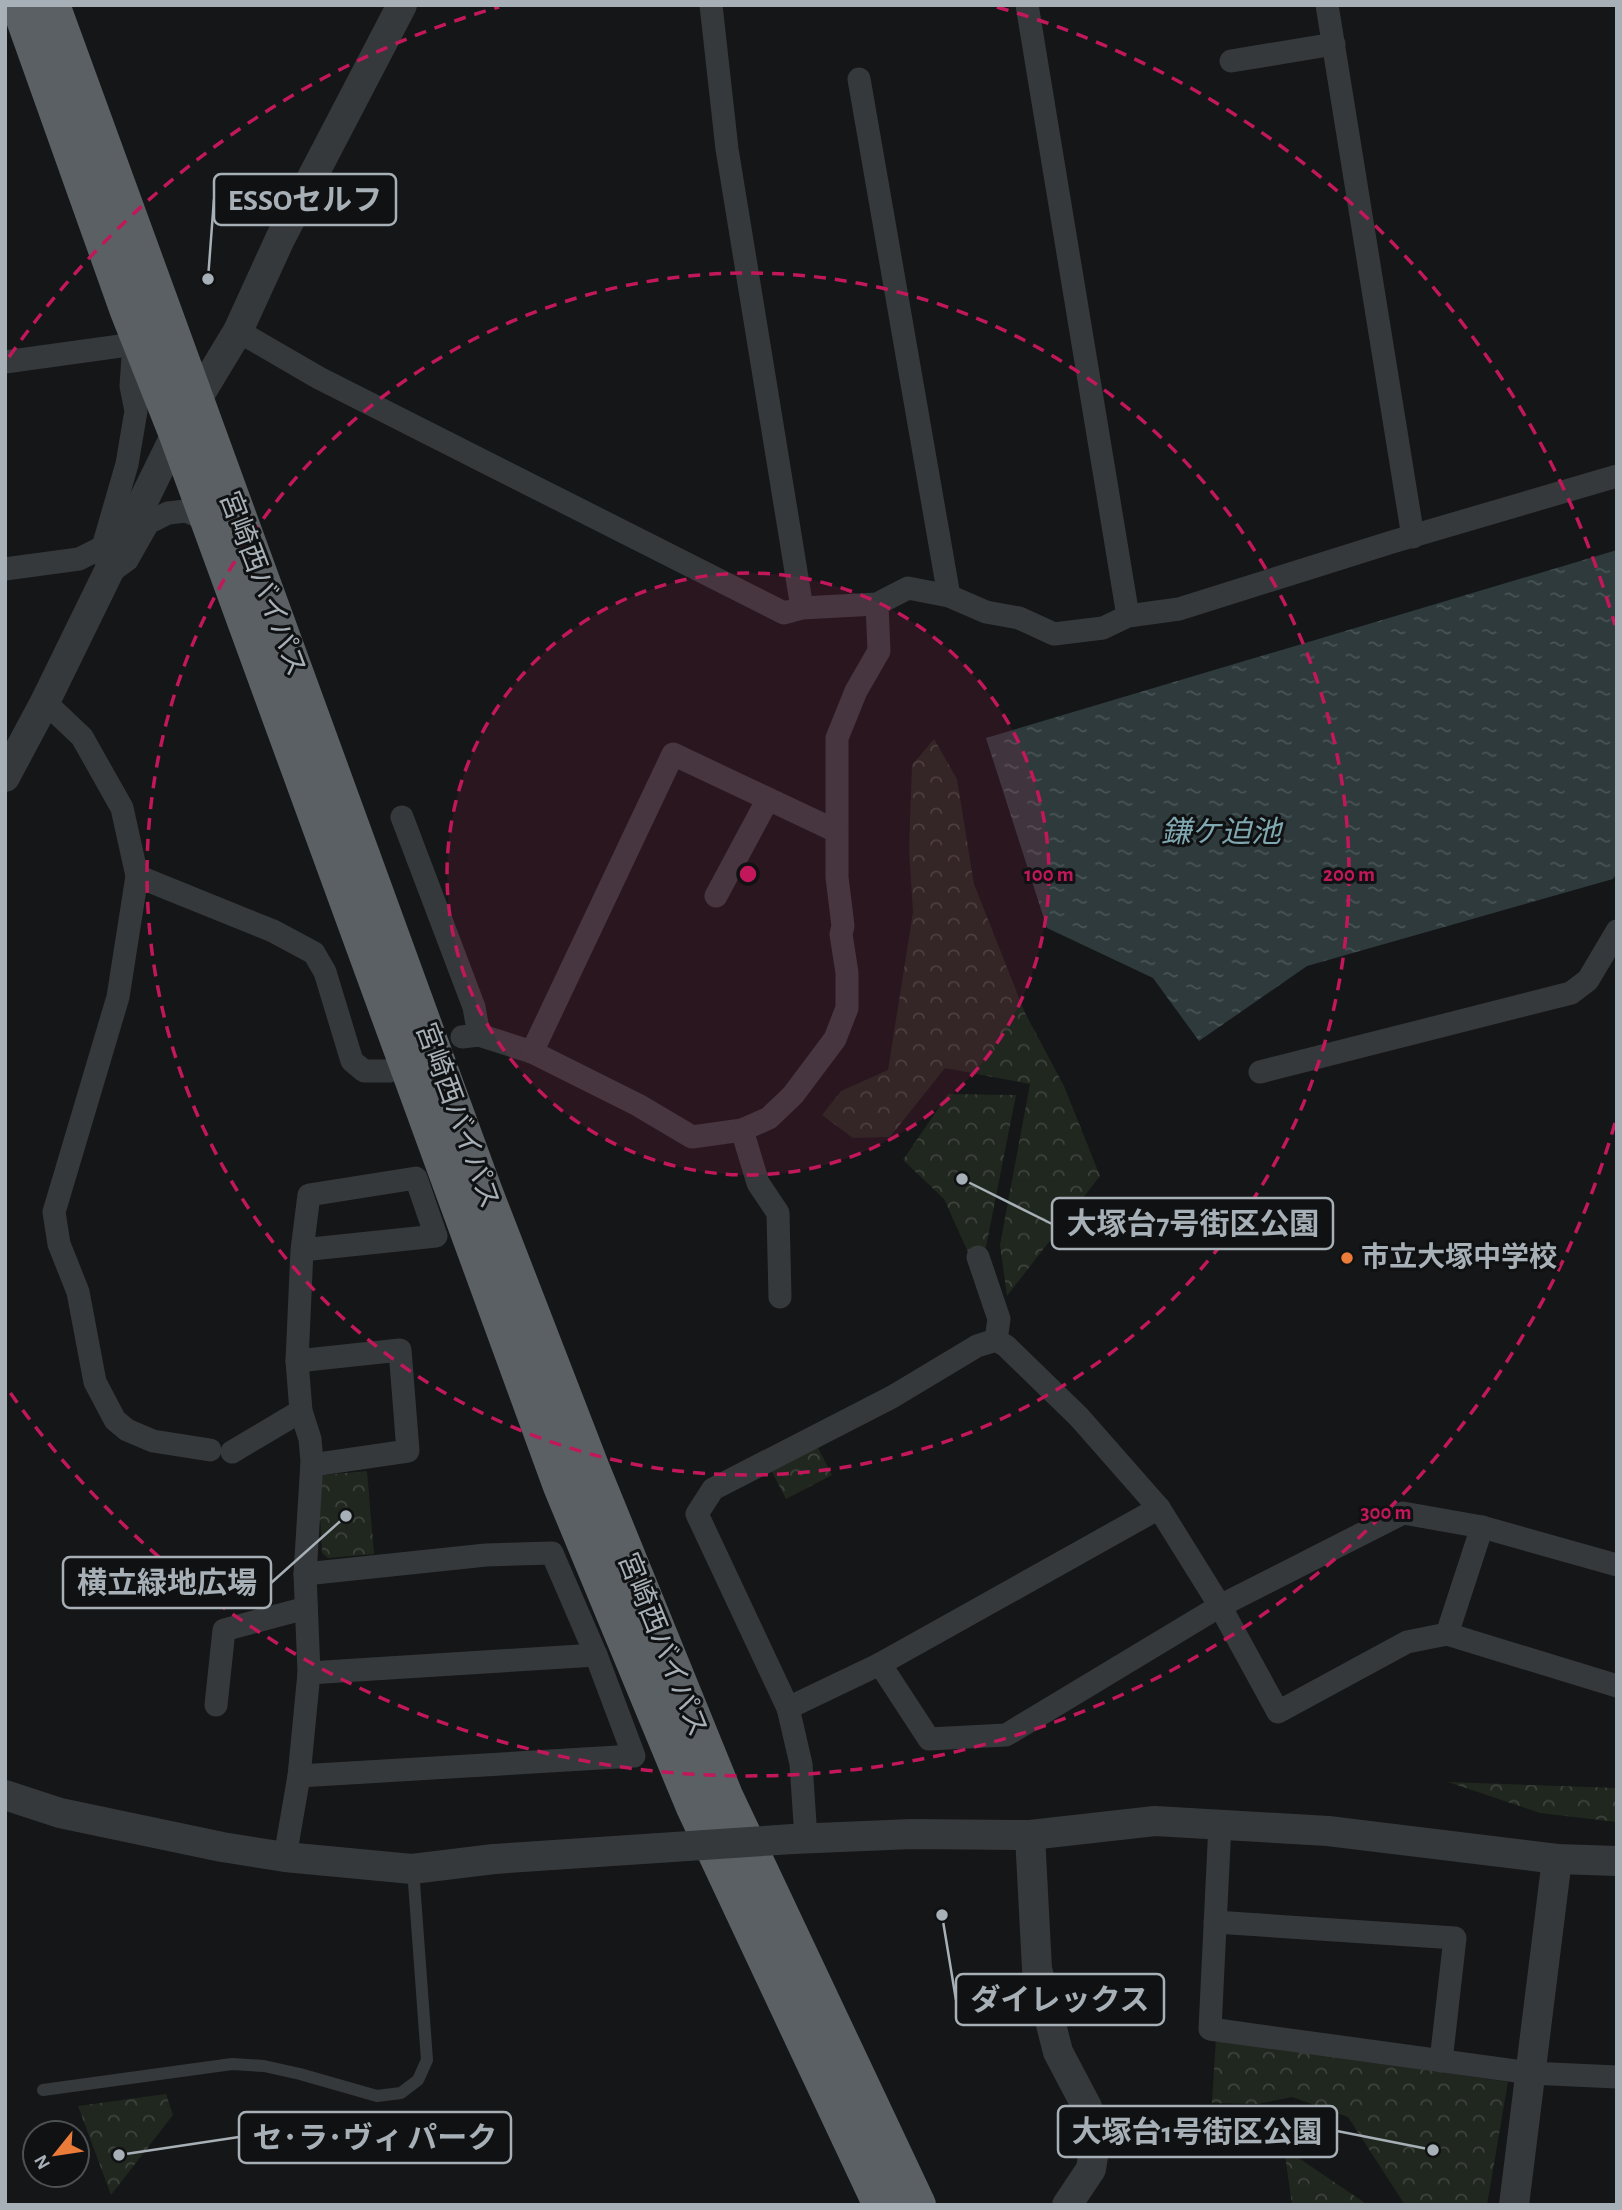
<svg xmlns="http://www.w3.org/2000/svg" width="1622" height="2210" font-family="'Alegreya Sans','Noto Sans JP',sans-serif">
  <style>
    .forest { fill: url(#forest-crowns) }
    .water { fill: url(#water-ripples) }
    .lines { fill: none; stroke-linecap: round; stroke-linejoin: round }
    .service { stroke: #36393c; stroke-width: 12 }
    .minor { stroke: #36393c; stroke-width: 23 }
    .tertiary { stroke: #36393c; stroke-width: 30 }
    .trunk { stroke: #5a6064; stroke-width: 38 }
    .tertiary-bridge { stroke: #36393c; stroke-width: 30 }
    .ring { fill: none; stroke: #c2185b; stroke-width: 3.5; stroke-dasharray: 12 9 }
    .poi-dot { fill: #eb7b39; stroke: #101112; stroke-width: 2.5 }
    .labels { text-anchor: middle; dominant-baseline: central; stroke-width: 6; stroke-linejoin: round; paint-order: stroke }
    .street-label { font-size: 28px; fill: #a7b0b6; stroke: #101112 }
    .poi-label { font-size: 28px; font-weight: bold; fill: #a7b0b6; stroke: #101112; text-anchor: start }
    .water-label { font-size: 30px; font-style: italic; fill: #80a8b0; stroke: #101112 }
    .centre { fill: #c2185b; stroke: #101112; stroke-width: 3.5 }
    .ring-label { font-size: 21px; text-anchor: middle; font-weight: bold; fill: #c2185b; stroke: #101112; stroke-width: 6; stroke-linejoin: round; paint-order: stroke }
    .leader { fill: none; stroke: #a7b0b6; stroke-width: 2.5 }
    .callout-dot { fill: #a7b0b6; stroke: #101112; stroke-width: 2.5 }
    .callout { fill: #101112; stroke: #a7b0b6; stroke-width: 2.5 }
    .callout-label { font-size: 30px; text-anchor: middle; font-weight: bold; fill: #a7b0b6 }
  </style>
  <defs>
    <pattern id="forest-crowns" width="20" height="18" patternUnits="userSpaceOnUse" patternTransform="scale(1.75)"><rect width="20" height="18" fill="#20271f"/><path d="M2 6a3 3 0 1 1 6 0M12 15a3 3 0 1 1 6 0" fill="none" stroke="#3e443d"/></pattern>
    <pattern id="water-ripples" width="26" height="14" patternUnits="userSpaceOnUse" patternTransform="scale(1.75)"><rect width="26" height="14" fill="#2e3a3c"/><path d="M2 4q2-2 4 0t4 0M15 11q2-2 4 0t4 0" fill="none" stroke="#495456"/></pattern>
  </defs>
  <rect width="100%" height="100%" fill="#151617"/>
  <g class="forest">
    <polygon points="934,739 957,779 974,884 1025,1013 1064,1086 1100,1176 1007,1296 1000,1245 1030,1084 945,1068 890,1137 853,1138 822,1115 841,1091 888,1070 913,912 909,849 912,765"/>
    <polygon points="948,1094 1016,1095 985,1252 972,1261 944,1199 903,1160"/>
    <polygon points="816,1444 832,1475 786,1499 770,1468"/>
    <polygon points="367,1471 374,1554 328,1558 322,1553 318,1479 324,1475"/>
    <polygon points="1448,1782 1617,1788 1617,1822 1540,1813"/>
    <polygon points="1216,2039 1508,2082 1487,2205 1405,2205 1348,2117 1292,2097 1258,2104 1212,2103"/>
    <polygon points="166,2094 173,2115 111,2195 78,2106"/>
    <polygon points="1284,2148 1365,2203 1366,2205 1292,2205"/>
  </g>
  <polygon class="water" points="1617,550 1617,873 1613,879 1307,966 1199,1041 1153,978 1047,928 986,738"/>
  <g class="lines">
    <polyline class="service" points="43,2090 232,2064 264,2066 300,2074 377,2096 401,2093 418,2080 427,2060 413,1869"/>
    <g class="minor">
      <polyline points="711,5 727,149 802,608"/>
      <polyline points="1027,5 1128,616"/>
      <polyline points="1327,5 1413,537"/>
      <polyline points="1231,61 1334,44"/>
      <polyline points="859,79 949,596"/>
      <polyline points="238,331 319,378 784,613 802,608 877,604 908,588 949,596 986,612 1019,618 1054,634 1103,628 1128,616 1179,609 1392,542 1617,476"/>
      <polyline points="134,342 131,386 136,411 127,464 103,547 109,573 127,560 148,523 168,513 186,511 208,520 210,526"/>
      <polyline points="5,362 135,344"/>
      <polyline points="5,569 79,559 103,547"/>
      <polyline points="45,702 82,737 122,808 137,876 118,997 54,1212 59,1244 78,1292 95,1382 115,1420 127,1430 153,1441 210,1450"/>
      <polyline points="402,817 474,1007 479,1035"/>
      <polyline points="137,876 273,931 314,953 325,972 352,1061 364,1071 389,1071"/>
      <polyline points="716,896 768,799"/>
      <polyline points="462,1037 479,1035 532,1052 638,1105 692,1137 742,1130 769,1118 793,1095 835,1039 847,1008 847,973 841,934 843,926 837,877 837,738 856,691 879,651 877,604"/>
      <polyline points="532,1052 673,754 836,831"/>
      <polyline points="1260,1072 1571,993 1588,980 1617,931"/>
      <polyline points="742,1130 758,1183 778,1213 780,1297"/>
      <polyline points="978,1257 999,1319 996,1340"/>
      <polyline points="297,1361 400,1350 408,1451 312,1465"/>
      <polyline points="232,1452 301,1411"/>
      <polyline points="1447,1634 1482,1527"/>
      <polyline points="880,1664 929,1739 1006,1735 1220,1606 1403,1513 1482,1527 1617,1565"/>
      <polyline points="309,1673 596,1655"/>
      <polyline points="216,1705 224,1630 306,1608"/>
      <polyline points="788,1708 880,1664 1159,1508"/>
      <polyline points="299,1776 634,1756 596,1655 552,1553 486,1555 305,1574"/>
      <polyline points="1220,1824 1210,2029 1530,2073 1617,2077"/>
      <polyline points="806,1838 801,1764 788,1708 697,1514 713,1489 892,1397 977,1346 996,1340 1006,1346 1079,1417 1159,1508 1220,1606 1278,1712 1407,1642 1447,1634 1617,1686"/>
      <polyline points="285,1857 299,1776 309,1673 305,1574 312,1462 310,1439 301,1411 297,1361 302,1250 309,1195 416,1178 436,1236 302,1250"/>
      <polyline points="1215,1922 1455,1938 1441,2061"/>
    </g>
    <g class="tertiary">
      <polyline points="5,777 45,702 177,432 238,331 280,239 402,5"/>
      <polyline points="5,1795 60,1813 222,1847 285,1857 412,1869 494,1859"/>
      <polyline points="1030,1835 1037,1969 1058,2052 1087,2107 1095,2143 1091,2169 1067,2205"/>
      <polyline points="793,1839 912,1834 1030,1835 1155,1821 1328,1831 1557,1859 1617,1861"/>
      <polyline points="1514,2205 1557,1859"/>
    </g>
    <g class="trunk">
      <polyline points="20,5 129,311 177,432 562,1486 695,1807 882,2205"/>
      <polyline points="51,5 483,1190 591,1469 724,1796 917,2205"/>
    </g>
    <polyline class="tertiary-bridge" points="494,1859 793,1839"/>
  </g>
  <circle cx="748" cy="874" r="301" fill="#c2185b" fill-opacity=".12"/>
  <g class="ring">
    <circle cx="748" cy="874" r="301"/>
    <circle cx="748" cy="874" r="601"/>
    <path d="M1615 1123A902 902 0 0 1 9 1391M9 357A902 902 0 0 1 499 7M997 7A902 902 0 0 1 1615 625"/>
  </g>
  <circle class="poi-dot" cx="1347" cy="1258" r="7"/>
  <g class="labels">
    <g class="street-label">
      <text transform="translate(262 584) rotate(69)">宮崎西バイパス</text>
      <text transform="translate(457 1116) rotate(70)">宮崎西バイパス</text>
      <text transform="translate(662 1645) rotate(68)">宮崎西バイパス</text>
    </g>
    <g class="poi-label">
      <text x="1361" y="1258">市立大塚中学校</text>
    </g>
    <g class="water-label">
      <text x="1221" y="833">鎌ケ迫池</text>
    </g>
  </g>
  <circle cx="748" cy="874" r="10" class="centre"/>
  <g class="ring-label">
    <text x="1049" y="881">100 m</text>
    <text x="1349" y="881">200 m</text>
    <text x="1386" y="1519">300 m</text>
  </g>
  <path class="leader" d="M208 279L214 199M962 1179L1052 1224M346 1516L271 1583M942 1915L956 2000M1433 2150L1337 2131M119 2155L239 2137"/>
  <g class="callout-dot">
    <circle cx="208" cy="279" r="7"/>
    <circle cx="962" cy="1179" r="7"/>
    <circle cx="346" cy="1516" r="7"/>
    <circle cx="942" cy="1915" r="7"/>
    <circle cx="1433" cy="2150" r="7"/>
    <circle cx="119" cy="2155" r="7"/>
  </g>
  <g class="callout">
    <rect x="214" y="174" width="182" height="51" rx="7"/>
    <rect x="1052" y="1198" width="281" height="51" rx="7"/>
    <rect x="63" y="1557" width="208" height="51" rx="7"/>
    <rect x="956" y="1974" width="208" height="51" rx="7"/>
    <rect x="1058" y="2106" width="279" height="51" rx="7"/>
    <rect x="239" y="2112" width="272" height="51" rx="7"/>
  </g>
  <g class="callout-label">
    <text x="305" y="210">ESSOセルフ</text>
    <text x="1193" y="1234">大塚台7号街区公園</text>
    <text x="167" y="1593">横立緑地広場</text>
    <text x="1060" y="2010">ダイレックス</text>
    <text x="1197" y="2142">大塚台1号街区公園</text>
    <text x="375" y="2148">セ･ラ･ヴィ パーク</text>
  </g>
  <rect width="1622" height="2210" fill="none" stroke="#a7b0b6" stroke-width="14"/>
  <g transform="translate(56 2154) rotate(240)"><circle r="33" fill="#101112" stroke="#4c5154" stroke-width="2"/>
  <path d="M0-5L12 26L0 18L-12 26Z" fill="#eb7b39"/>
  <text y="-10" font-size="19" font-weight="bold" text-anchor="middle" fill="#a7b0b6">N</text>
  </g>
</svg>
